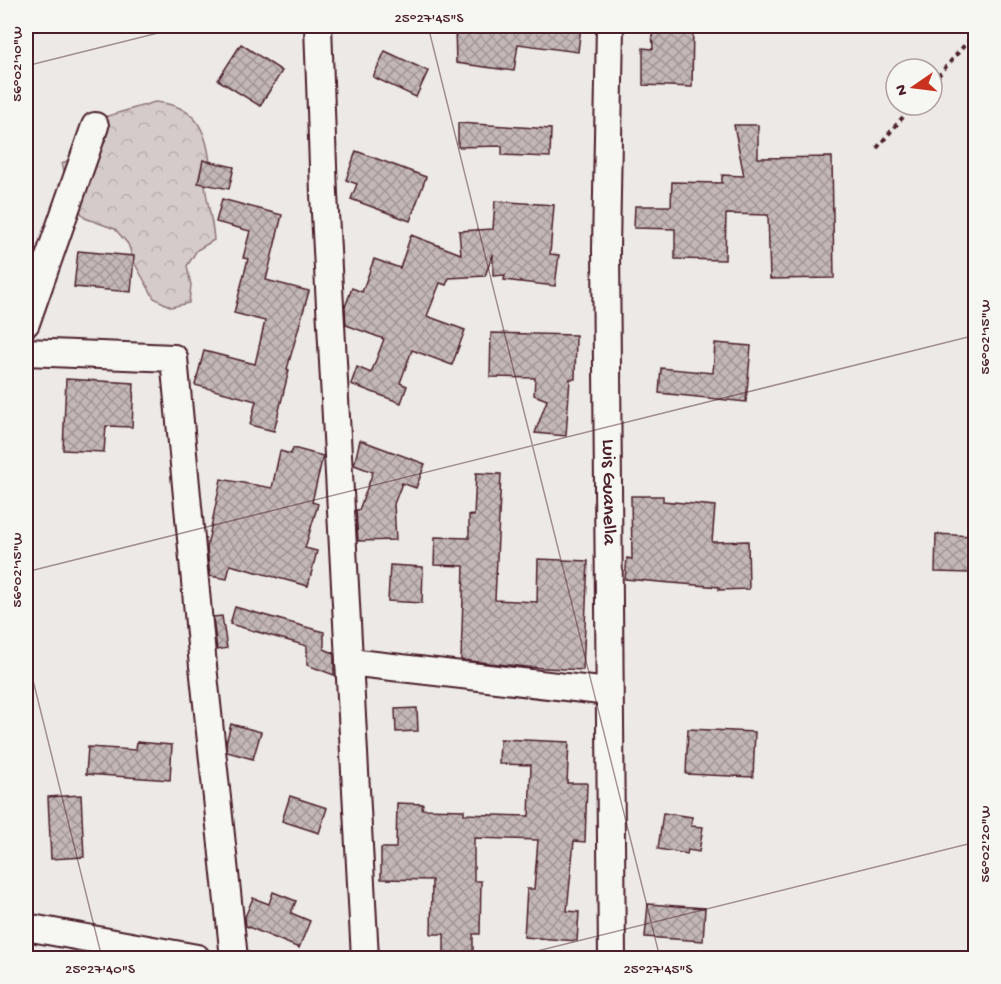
<svg xmlns="http://www.w3.org/2000/svg" width="1001" height="984" font-family="'Gochi Hand',sans-serif">
  <style>
    .forest { fill: url(#forest-crowns); stroke: #8f757a; stroke-width: 1.5 }
    .building { fill: url(#building-cross-hatch); stroke: #4a1f2b; stroke-width: 1.5 }
    .lines { fill: none; stroke-linecap: round; stroke-linejoin: round }
    .minor-casing { stroke: #4a1f2b; stroke-width: 30 }
    .path { stroke: #4a1f2b; stroke-width: 4; stroke-dasharray: 4.5 4.5; stroke-linecap: butt }
    .minor { stroke: #f6f6f2; stroke-width: 26 }
    .ticks { fill: none; stroke: #4a1f2b; stroke-width: 1.5; stroke-opacity: 0.45 }
    .labels { text-anchor: middle; dominant-baseline: central; stroke-width: 4.5; stroke-linejoin: round; paint-order: stroke }
    .street-label { font-size: 20px; fill: #4a1f2b; stroke: #f6f6f2 }
    .neatline { fill: none; stroke: #4a1f2b; stroke-width: 2 }
    .ticks-label { font-size: 15px; text-anchor: middle; fill: #4a1f2b }
  </style>
  <defs>
    <pattern id="forest-crowns" width="20" height="18" patternUnits="userSpaceOnUse" patternTransform="scale(1.5)"><rect width="20" height="18" fill="#d4cbca"/><path d="M2 6a3 3 0 1 1 6 0M12 15a3 3 0 1 1 6 0" fill="none" stroke="#b8aeae"/></pattern>
    <pattern id="building-cross-hatch" width="8" height="8" patternUnits="userSpaceOnUse" patternTransform="scale(1.5)"><rect width="8" height="8" fill="#c4b7b7"/><path d="M0 0l8 8M0 8l8-8" fill="none" stroke="#a19495"/></pattern>
  </defs>
  <rect width="100%" height="100%" fill="#ece9e6"/>
  <filter id="ink" filterUnits="userSpaceOnUse"><feTurbulence type="fractalNoise" baseFrequency=".0167" numOctaves="2"/><feDisplacementMap in="SourceGraphic" scale="12" xChannelSelector="R" yChannelSelector="G"/><feConvolveMatrix kernelMatrix="1 2 1 2 8 2 1 2 1" color-interpolation-filters="sRGB"/></filter>
  <g filter="url(#ink)">
    <path class="forest" d="M155 102C193 105 206 126 210 163 210 171 204 178 205 185 207 204 213 221 214 240L197 250 187 266 191 285 189 303 171 307 154 298 135 264 128 244 115 229 85 218 73 202 62 164 78 153 98 119Z"/>
    <g class="building">
      <polygon points="455,26 581,26 578,52 518,44 514,71 456,63"/>
      <polygon points="652,26 693,26 692,87 643,85 643,48 653,49"/>
      <polygon points="241,44 282,71 260,106 218,80"/>
      <polygon points="385,51 428,71 416,97 373,77"/>
      <polygon points="458,123 551,129 550,157 502,155 502,146 458,147"/>
      <polygon points="734,125 758,125 758,158 832,157 834,278 770,279 768,215 726,214 725,260 675,259 675,229 634,228 635,206 671,206 672,182 722,183 722,175 744,176"/>
      <polygon points="356,151 426,177 410,221 351,199 357,184 346,180"/>
      <polygon points="203,160 234,167 229,189 198,183"/>
      <polygon points="222,199 282,215 266,280 309,291 287,369 289,370 274,431 250,425 256,401 195,385 204,351 255,364 265,321 234,313 248,259 243,258 250,231 216,222"/>
      <polygon points="495,201 554,205 550,254 559,255 555,286 504,280 505,275 493,276 493,254 485,276 449,278 446,285 440,283 427,316 465,330 452,365 412,350 400,383 407,386 401,403 351,384 357,367 371,373 384,339 346,325 345,307 352,288 362,292 374,259 400,268 411,235 461,254 459,231 493,229"/>
      <polygon points="78,251 134,256 131,292 74,287"/>
      <polygon points="491,333 576,335 575,379 570,379 566,436 535,433 547,400 534,395 535,378 490,377"/>
      <polygon points="715,343 751,346 746,402 659,393 661,368 713,373"/>
      <polygon points="66,379 134,383 132,427 106,426 104,452 63,450"/>
      <polygon points="360,440 425,464 416,488 402,483 394,504 396,540 358,541 356,510 359,510 373,472 354,465"/>
      <polygon points="293,448 323,456 312,502 318,504 305,548 317,551 308,586 230,565 227,579 210,576 207,547 221,479 272,488 280,451 291,454"/>
      <polygon points="476,473 501,474 495,600 537,602 538,559 588,561 583,670 527,667 461,660 464,566 434,565 435,537 469,538 469,515 474,516"/>
      <polygon points="631,496 663,496 663,501 715,506 712,542 748,541 749,589 719,590 719,587 625,579 627,558 632,559"/>
      <polygon points="936,534 972,536 971,573 935,572"/>
      <polygon points="390,565 423,567 422,603 388,601"/>
      <polygon points="235,607 324,632 324,649 334,653 334,675 307,665 307,646 230,624"/>
      <polygon points="222,616 227,648 217,650 213,617"/>
      <polygon points="417,708 418,731 396,732 395,709"/>
      <polygon points="231,724 261,732 253,759 227,752 226,743"/>
      <polygon points="688,729 755,732 753,777 686,774"/>
      <polygon points="500,739 569,742 567,783 587,783 585,842 574,841 567,911 579,912 577,941 524,937 527,889 534,889 538,840 474,838 474,881 481,881 480,934 473,934 473,958 444,958 444,934 431,934 432,880 381,879 381,848 396,848 397,803 423,804 422,809 464,810 464,814 529,816 531,765 499,764"/>
      <polygon points="137,742 172,745 170,780 86,774 88,747 136,750"/>
      <polygon points="81,795 84,857 51,859 48,797"/>
      <polygon points="290,796 327,808 319,833 282,821"/>
      <polygon points="663,813 692,817 691,826 703,827 699,852 688,850 687,854 658,849"/>
      <polygon points="273,892 296,901 291,913 310,921 299,948 246,926 245,917 253,898 269,904"/>
      <polygon points="648,904 705,908 703,941 645,937"/>
    </g>
    <g class="lines">
      <defs>
        <g id="minor">
          <polyline points="318,26 324,194 365,958"/>
          <path id="s1" d="M610 26 606 249 612 958"/>
          <polyline points="26,323 95,126"/>
          <polyline points="26,352 174,358 203,666 234,958"/>
          <polyline points="349,662 609,692"/>
          <polyline points="26,927 197,958"/>
        </g>
      </defs>
      <use href="#minor" class="minor-casing"/>
      <g class="path">
        <polyline points="932,83 976,32"/>
        <polyline points="877,148 913,105"/>
      </g>
      <use href="#minor" class="minor"/>
    </g>
  </g>
  <path class="ticks" d="M428 26 660 958M26 66 186 26M26 572 976 335M26 652 102 958M509 958 976 842"/>
  <g class="labels">
    <g class="street-label">
      <text stroke="none"><textPath href="#s1" startOffset="466">Luis Guanella</textPath></text>
    </g>
  </g>
  <rect width="1001" height="984" fill="none" stroke="#f6f6f2" stroke-width="66"/>
  <g transform="translate(914 87) rotate(256)"><circle r="28" fill="#f6f6f2" stroke="#b1a0a2" stroke-width="1.5"/>
  <path d="M0-4.5L10 22L0 15L-10 22Z" fill="#c8321e"/>
  <text y="-9" font-size="16" font-weight="bold" text-anchor="middle" fill="#4a1f2b">N</text>
  </g>
  <rect x="33" y="33" width="935" height="918" class="neatline"/>
  <g class="ticks-label">
    <text x="429" y="22">25°27'45"S</text>
    <text transform="translate(16 64) rotate(-90)" y="5">56°02'10"W</text>
    <text transform="translate(984 337) rotate(-90)" y="5">56°02'15"W</text>
    <text transform="translate(16 570) rotate(-90)" y="5">56°02'15"W</text>
    <text transform="translate(984 844) rotate(-90)" y="5">56°02'20"W</text>
    <text x="100" y="973">25°27'40"S</text>
    <text x="658" y="973">25°27'45"S</text>
  </g>
</svg>
